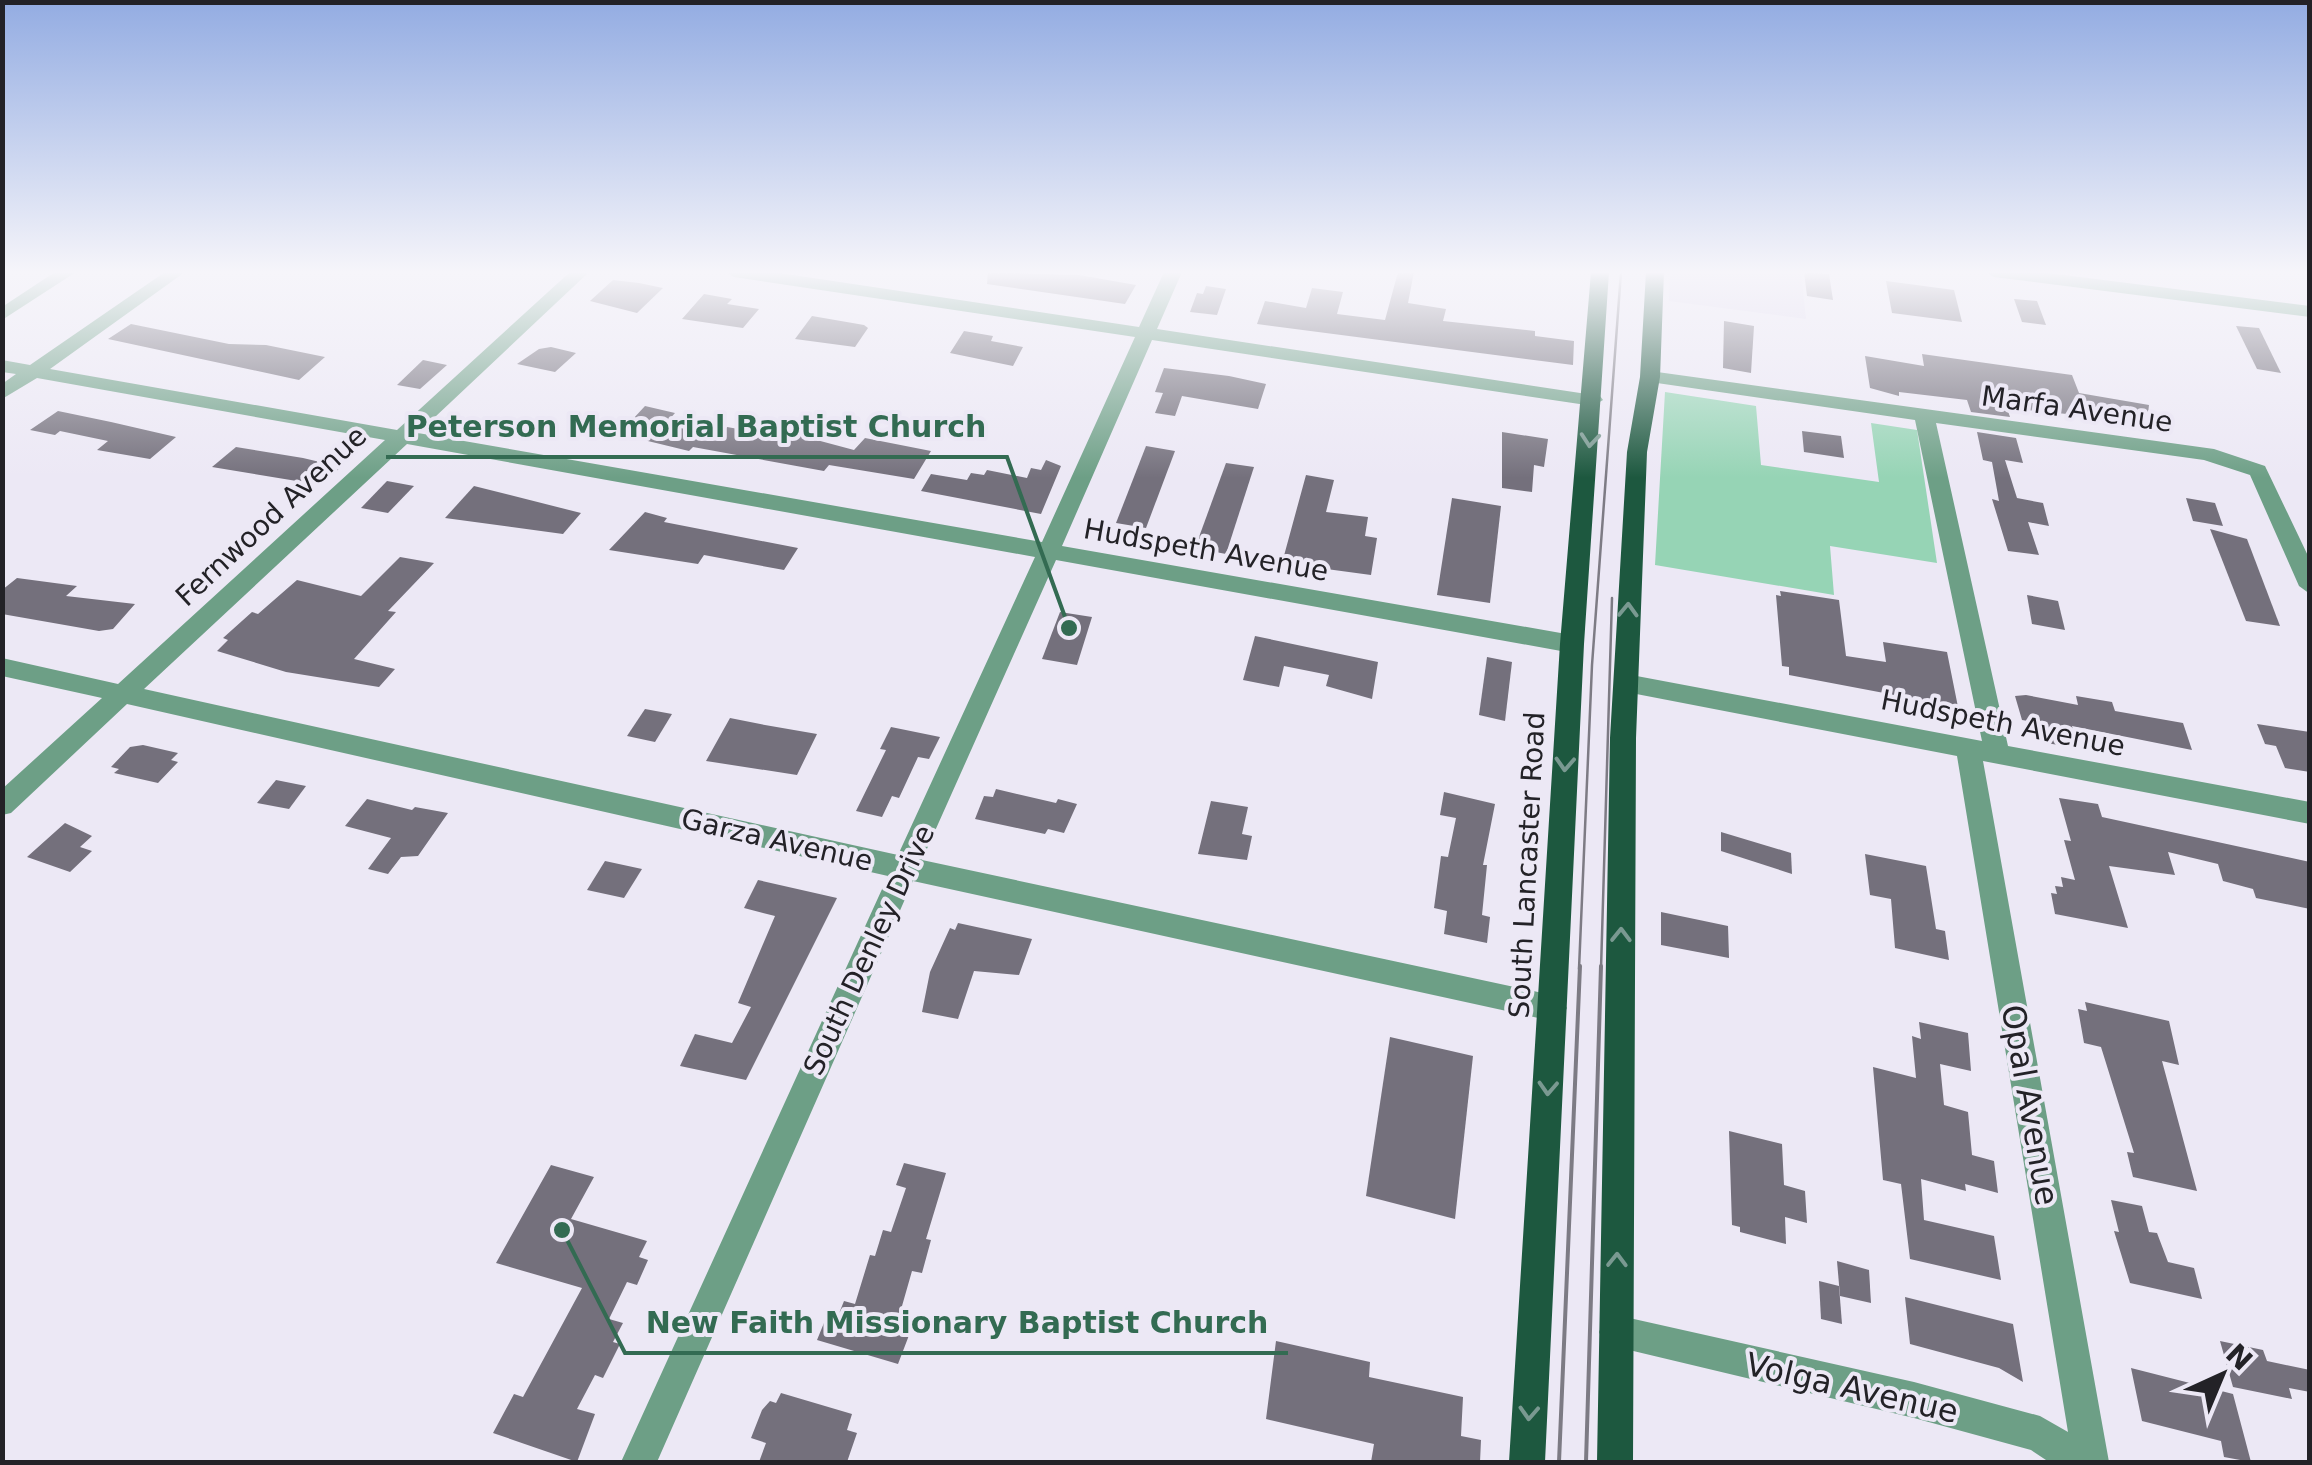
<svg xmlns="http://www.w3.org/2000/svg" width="2312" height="1465" font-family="'DejaVu Sans',sans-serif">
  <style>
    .built { fill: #e0daee }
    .green { fill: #96d4b5 }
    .building { fill: #74707c }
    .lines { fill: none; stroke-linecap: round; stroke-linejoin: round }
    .minor { fill: #6d9f86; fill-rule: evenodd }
    .major { fill: #1d583f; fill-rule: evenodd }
    .tram-far1 { stroke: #7d7b84; stroke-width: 2.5 }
    .tram { stroke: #7d7b84; stroke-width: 4 }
    .oneway { stroke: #7a9991 }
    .labels { text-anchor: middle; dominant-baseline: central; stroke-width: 8; stroke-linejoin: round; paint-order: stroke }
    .street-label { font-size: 28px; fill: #232227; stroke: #ece8f5 }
    .near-street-label { font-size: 32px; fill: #232227; stroke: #ece8f5 }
    .leader { fill: none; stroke: #336b52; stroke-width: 4 }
    .callout-dot { fill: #336b52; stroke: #ece8f5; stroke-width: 4 }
    .callout-label { font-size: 30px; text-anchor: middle; font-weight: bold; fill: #336b52; stroke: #ece8f5; stroke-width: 8; stroke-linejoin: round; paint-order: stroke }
  </style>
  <rect width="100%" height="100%" fill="#ece8f5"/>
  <polygon class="built" points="1670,272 1801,272 1806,319 1669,301"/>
  <polygon class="green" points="1665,392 1756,406 1761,465 1879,482 1871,423 1917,430 1937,563 1830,546 1834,595 1655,565"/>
  <g class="building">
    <polygon points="988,272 1079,275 1136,285 1125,304 987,284"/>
    <polygon points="1398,272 1414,272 1408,303 1446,309 1443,321 1535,331 1535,336 1574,341 1573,365 1257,324 1265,301 1306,308 1312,288 1343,292 1337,314 1385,320"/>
    <polygon points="1804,272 1829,274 1833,300 1807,296"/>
    <polygon points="613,280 639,283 663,288 637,313 590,301"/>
    <polygon points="1886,281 1954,290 1962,322 1892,313"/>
    <polygon points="1206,286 1226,289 1217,315 1190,312 1197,293 1203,294"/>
    <polygon points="704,294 732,299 727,304 759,309 743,328 682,319"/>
    <polygon points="2014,299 2037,301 2046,325 2022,322"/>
    <polygon points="812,316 864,325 868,328 855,347 795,339"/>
    <polygon points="1724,321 1754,326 1751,373 1723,368"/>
    <polygon points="131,324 229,344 266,345 325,357 299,380 108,339"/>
    <polygon points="2236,326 2259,328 2281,373 2257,369"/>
    <polygon points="964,331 993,336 991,341 1023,347 1013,366 950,353"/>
    <polygon points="551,347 576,353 555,372 517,364 539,349"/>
    <polygon points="1922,354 2072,375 2079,393 2149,405 2147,422 2007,408 2010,417 1971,412 1967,400 1899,392 1899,396 1870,388 1865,356 1924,366"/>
    <polygon points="423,360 447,365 420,389 397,385"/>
    <polygon points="1164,368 1229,376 1266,384 1258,409 1182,396 1175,416 1155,413 1163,393 1155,392"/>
    <polygon points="645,406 675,413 668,421 723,433 727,427 772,435 783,431 854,450 865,438 931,451 914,479 829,465 824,471 693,447 689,451 619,434"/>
    <polygon points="58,411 111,422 176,437 150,459 97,450 108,441 60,431 55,435 30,430"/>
    <polygon points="1802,431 1841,436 1844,458 1804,452"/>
    <polygon points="1502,432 1548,439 1544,467 1534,465 1532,492 1502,488"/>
    <polygon points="1977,432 2016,438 2023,463 2005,460 2017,498 2043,503 2049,526 2028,522 2039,555 2008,551 1992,499 1999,501 1992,462 1983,460"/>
    <polygon points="1146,446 1175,451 1146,528 1116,523"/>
    <polygon points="236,447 303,458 341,467 321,485 212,467"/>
    <polygon points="1046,460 1061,466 1041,514 921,491 931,474 967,480 971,473 984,475 987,470 1027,478 1031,468 1041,470"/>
    <polygon points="1226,463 1254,467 1226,554 1195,548"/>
    <polygon points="1306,475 1334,480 1326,512 1368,517 1365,536 1377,538 1371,575 1282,563"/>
    <polygon points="387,481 414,486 388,513 361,508"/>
    <polygon points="474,486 581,513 563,534 445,518"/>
    <polygon points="1452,498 1501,506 1490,603 1437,595"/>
    <polygon points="2186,498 2215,503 2223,526 2193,521"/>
    <polygon points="645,512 667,518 664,522 798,548 784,570 704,555 698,564 609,550"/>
    <polygon points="2210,529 2247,539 2280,626 2246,621"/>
    <polygon points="400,557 434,563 388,611 396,612 354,659 395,669 379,687 286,672 217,651 228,640 223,638 252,612 258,614 297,580 361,596"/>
    <polygon points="17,578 77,586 66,596 135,604 113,629 99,631 2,614 2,590"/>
    <polygon points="1780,591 1839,600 1846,656 1886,662 1883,642 1947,652 1958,707 1789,675 1789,667 1782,666 1776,595 1781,596"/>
    <polygon points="2027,595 2058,601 2065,630 2032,624"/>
    <polygon points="1060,612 1092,617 1077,665 1042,659"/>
    <polygon points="1255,636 1378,662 1372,699 1326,686 1329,675 1284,666 1279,687 1243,680"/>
    <polygon points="1487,657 1512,662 1505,721 1479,715"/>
    <polygon points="2026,695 2078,705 2076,696 2112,702 2115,711 2183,723 2192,750 2072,726 2078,748 2046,743 2040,723 2022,720 2015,696"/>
    <polygon points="645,709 672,714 655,742 627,736"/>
    <polygon points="730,718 765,725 817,734 797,775 706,761"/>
    <polygon points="2257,724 2310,732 2310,772 2285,768 2276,746 2265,744"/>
    <polygon points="891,727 940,737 929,759 918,757 899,798 892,796 882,817 856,811 886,750 880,749"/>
    <polygon points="143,745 178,753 171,760 178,762 158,783 114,773 119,769 111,767 130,747"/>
    <polygon points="276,780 306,786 289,809 257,803"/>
    <polygon points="996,789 1056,803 1058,799 1077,804 1064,833 1048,829 1045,834 975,819 984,796 993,797"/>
    <polygon points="1444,792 1495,804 1483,865 1487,865 1482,915 1490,917 1487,943 1444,934 1447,911 1434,908 1441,856 1448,857 1456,818 1440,815"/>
    <polygon points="2059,798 2098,804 2102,817 2310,862 2310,909 2256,898 2253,889 2223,881 2218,864 2168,852 2175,875 2109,866 2128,928 2055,914 2051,893 2057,894 2055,886 2063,887 2061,877 2075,880 2064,840 2071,841"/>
    <polygon points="367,799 412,810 415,807 448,813 418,856 401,857 388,874 368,869 391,838 345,826"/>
    <polygon points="1211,801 1248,807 1242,834 1252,836 1247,860 1198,854"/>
    <polygon points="65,823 92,836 80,847 92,851 70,872 27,857"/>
    <polygon points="1721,832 1791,853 1792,874 1721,851"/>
    <polygon points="1865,854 1926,866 1936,929 1945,931 1949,960 1895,948 1891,899 1870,895"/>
    <polygon points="605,861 642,869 624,898 587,890"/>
    <polygon points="758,880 837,898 746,1080 680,1066 695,1034 732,1043 751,1007 738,1003 775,916 744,908"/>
    <polygon points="1661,912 1728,926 1729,958 1661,945"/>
    <polygon points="958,923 1032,939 1019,975 974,971 958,1019 922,1012 930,972 950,928 955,930"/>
    <polygon points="2085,1002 2169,1021 2179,1065 2162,1061 2197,1191 2133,1177 2127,1152 2134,1153 2101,1047 2084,1043 2078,1009 2087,1011"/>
    <polygon points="1919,1022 1968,1033 1971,1071 1940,1064 1944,1105 1968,1112 1972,1155 1994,1161 1998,1193 1965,1184 1966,1191 1921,1179 1924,1220 1994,1236 2001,1280 1910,1259 1901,1184 1883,1180 1873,1067 1916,1078 1912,1036 1921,1039"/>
    <polygon points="1390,1037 1473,1056 1455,1219 1366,1196"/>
    <polygon points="1729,1131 1782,1144 1784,1185 1805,1191 1807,1223 1785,1217 1786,1244 1740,1232 1740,1227 1732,1225"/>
    <polygon points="904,1163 946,1173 926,1239 931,1240 922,1273 912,1271 900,1313 916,1317 898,1364 817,1340 826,1318 836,1321 844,1301 855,1304 870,1255 875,1256 883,1230 891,1232 906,1188 896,1185"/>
    <polygon points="551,1165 594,1177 571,1219 647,1241 639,1257 648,1260 637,1285 627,1282 609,1319 623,1323 613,1342 620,1344 603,1378 595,1375 577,1409 595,1414 577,1462 493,1433 514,1394 523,1397 582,1288 496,1263"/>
    <polygon points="2111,1200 2142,1206 2149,1232 2157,1233 2168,1262 2194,1268 2202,1299 2130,1283 2114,1231 2119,1232"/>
    <polygon points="1837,1261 1869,1270 1871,1303 1840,1296"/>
    <polygon points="1819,1281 1839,1286 1842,1324 1821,1319"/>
    <polygon points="1905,1297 2013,1324 2023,1382 1999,1368 1910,1344"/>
    <polygon points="1276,1341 1370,1362 1369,1377 1463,1397 1461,1436 1481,1440 1480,1462 1371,1462 1374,1444 1266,1419"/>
    <polygon points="2220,1341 2263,1350 2267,1361 2310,1370 2310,1392 2289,1388 2292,1399 2233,1387"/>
    <polygon points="2131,1368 2233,1394 2251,1462 2224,1457 2221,1441 2142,1421"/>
    <polygon points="781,1393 852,1414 847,1430 857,1433 847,1462 759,1462 766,1443 751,1438 762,1410 770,1401 776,1403"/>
  </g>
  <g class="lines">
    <g class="minor">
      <polygon points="55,272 76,272 2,320 2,307"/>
      <path d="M165 272H185L50 369 397 430 570 272H589L418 433 1042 542 1135 337 734 277 726 272H773L1139 327 1164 272H1182L1157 329 1600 396 1603 400 1593 406 1152 340 1062 546 1572 635 1584 644 1572 653 1056 560 922 860 1552 995 1562 999 1567 1008 1562 1017 1552 1021 913 881 657 1462H621L888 876 127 704 11 813 2 815V789L102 698 2 676V658L118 684 385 440 37 378 2 399V384L16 374 2 372V360L30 365ZM407 444 1035 557 898 855 144 689Z"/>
      <polygon points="1986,272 2040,272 2310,306 2310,317 1994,277"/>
      <polygon points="1650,371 2214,449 2265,466 2310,560 2310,594 2299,586 2250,475 2204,460 1936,423 2008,746 2310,802 2310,824 1983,761 2109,1462 2049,1462 2031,1450 1914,1418 1604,1344 1599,1332 1604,1320 1616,1315 1914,1382 2040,1416 2068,1432 1957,756 1626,692 1614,683 1626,674 1982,741 1915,420 1643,381 1643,373"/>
    </g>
    <g class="major">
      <polygon points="1591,272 1609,272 1584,644 1545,1462 1509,1462 1560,644"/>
      <polygon points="1646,272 1664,272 1660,377 1647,452 1636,738 1633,1462 1597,1462 1610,738 1627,452 1640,377"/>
    </g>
    <g class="tram-far1">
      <polyline points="1579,969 1592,665 1621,272"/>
      <polyline points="1601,969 1612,598"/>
    </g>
    <g class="tram">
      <polyline points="1559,1462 1580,966"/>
      <polyline points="1586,1462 1601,966"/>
    </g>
  </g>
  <defs><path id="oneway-chevron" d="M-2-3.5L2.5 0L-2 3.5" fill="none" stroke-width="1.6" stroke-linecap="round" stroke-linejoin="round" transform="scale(2.5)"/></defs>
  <g class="oneway">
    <use href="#oneway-chevron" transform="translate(1590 440) rotate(95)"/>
    <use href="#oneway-chevron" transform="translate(1628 610) rotate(-88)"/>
    <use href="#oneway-chevron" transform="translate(1565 764) rotate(93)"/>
    <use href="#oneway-chevron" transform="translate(1621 935) rotate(-89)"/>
    <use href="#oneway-chevron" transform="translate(1548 1088) rotate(93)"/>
    <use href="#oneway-chevron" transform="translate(1617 1260) rotate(-89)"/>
    <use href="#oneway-chevron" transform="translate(1529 1413) rotate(93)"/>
  </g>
  <linearGradient id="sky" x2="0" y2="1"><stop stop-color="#93ace2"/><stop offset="0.57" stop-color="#f6f5fa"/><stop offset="1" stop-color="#f6f5fa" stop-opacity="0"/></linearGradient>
  <rect width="2312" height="478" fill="url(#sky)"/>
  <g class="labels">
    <g class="street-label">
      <text transform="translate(2077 409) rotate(8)">Marfa Avenue</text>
      <text transform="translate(271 516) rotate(-43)">Fernwood Avenue</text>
      <text transform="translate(1206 550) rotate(10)">Hudspeth Avenue</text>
      <text transform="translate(2003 723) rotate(11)">Hudspeth Avenue</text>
      <text transform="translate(777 840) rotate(13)">Garza Avenue</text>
      <text transform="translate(1527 865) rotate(-87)">South Lancaster Road</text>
      <text transform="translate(869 950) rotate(-65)">South Denley Drive</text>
    </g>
    <g class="near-street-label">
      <text transform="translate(2030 1105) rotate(80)">Opal Avenue</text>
      <text transform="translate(1852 1388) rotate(13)">Volga Avenue</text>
    </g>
  </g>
  <path class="leader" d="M1069 628L1007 457H386M562 1230L625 1353H1288"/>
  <g class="callout-dot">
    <circle cx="1069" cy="628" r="10"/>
    <circle cx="562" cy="1230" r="10"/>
  </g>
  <g class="callout-label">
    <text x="696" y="437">Peterson Memorial Baptist Church</text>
    <text x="957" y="1333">New Faith Missionary Baptist Church</text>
  </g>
  <rect width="2312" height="1465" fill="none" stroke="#232227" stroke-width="10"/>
  <g transform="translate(2222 1375) rotate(44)" stroke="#ece8f5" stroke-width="8" paint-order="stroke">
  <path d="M0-8L18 38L0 25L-18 38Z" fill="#232227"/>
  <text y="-15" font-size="28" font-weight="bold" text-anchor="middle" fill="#232227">N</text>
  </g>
</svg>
